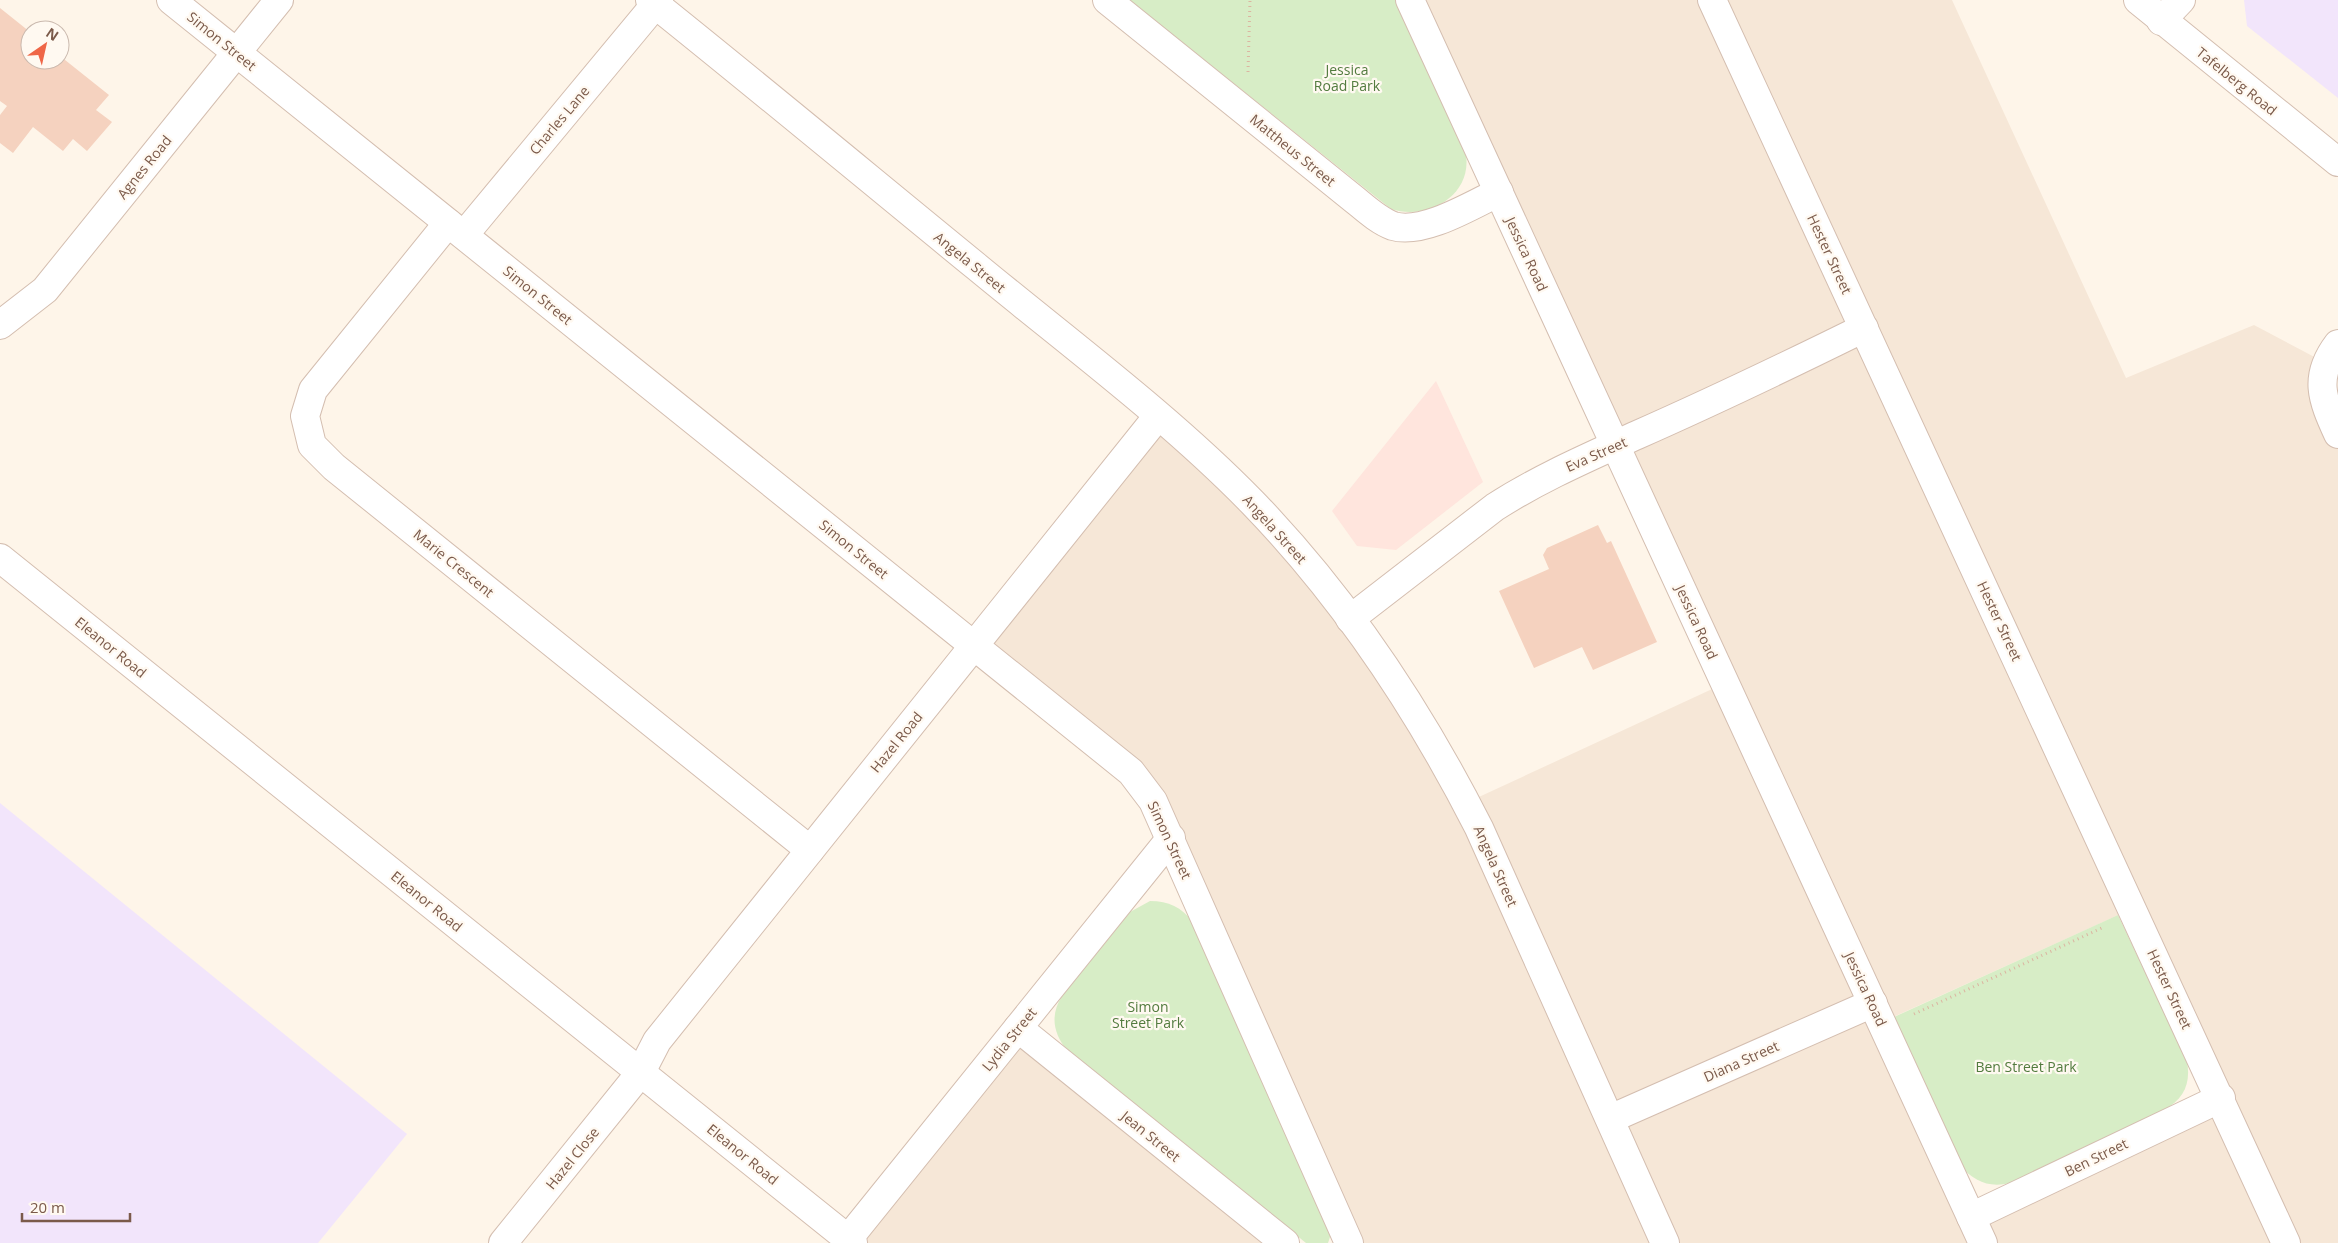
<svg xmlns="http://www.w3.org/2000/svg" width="2338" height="1243" font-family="'Open Sans',sans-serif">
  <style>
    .residential { fill: #f6e7d7; fill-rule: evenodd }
    .commercial { fill: #ffe5dd }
    .education { fill: #f2e5fb }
    .green { fill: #d7edc6 }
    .building { fill: #f5d2bf }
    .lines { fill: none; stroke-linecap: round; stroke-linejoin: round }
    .minor-casing { stroke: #d4beb0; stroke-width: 30 }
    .path { stroke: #dbb5a1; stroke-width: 3; stroke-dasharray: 1 4; stroke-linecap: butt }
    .minor { stroke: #fff; stroke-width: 28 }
    .labels { text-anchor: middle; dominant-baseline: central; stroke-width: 4.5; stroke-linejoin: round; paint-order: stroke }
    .street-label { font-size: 14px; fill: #7b5a4a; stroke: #fff9f1 }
    .park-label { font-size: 14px; fill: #527b3e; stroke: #fff9f1 }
  </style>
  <rect width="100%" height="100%" fill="#fef5e9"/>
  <g class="residential">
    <path d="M1408 0H1952L2126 378 2254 325 2322 361 2338 440V1243H1347L1151 802 971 645 1158 414 1253 501 1468 802 1723 684ZM2136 907 2224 1098 1970 1221 1880 1023Z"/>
    <polygon points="1016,1029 1280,1243 854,1243"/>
  </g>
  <polygon class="commercial" points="1436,381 1483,482 1396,550 1357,546 1332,511"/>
  <g class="education">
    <polygon points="2244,0 2338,0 2338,98 2247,26"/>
    <polygon points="0,803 407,1134 318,1243 0,1243"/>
  </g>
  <g class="green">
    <path d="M1129 0H1396L1466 155C1472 196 1427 221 1391 209Z"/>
    <path d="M1150 901C1169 901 1181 907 1193 922L1331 1234 1328 1243H1306L1067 1050C1053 1033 1050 1015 1062 996L1130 912Z"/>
    <path d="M2118 915 2187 1061C2191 1084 2184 1099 2164 1110L2013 1182C1991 1189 1974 1182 1960 1165L1894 1017Z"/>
  </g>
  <g class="building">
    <polygon points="0,8 30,32 30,60 60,60 60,56 109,95 96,110 112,122 87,151 73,139 63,151 33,127 13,153 0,143 0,115 7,106 0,101"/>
    <polygon points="1598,525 1607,543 1611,541 1657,642 1593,670 1582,647 1534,668 1499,591 1549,569 1543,555 1547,548"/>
  </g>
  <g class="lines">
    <defs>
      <g id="minor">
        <polyline points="171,0 1131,772 1153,801 1349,1243"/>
        <path d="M650 0C760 88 868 178 977 267 1069 343 1169 417 1252 502 1345 598 1419 710 1479 828L1665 1243"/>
        <path d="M1107 0 1355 200C1366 209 1379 221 1393 226 1423 235 1472 205 1499 192"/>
        <polyline points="1410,0 1983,1243"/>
        <polyline points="1712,0 2286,1243"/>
        <polyline points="2138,0 2338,162"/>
        <polyline points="2161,21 2181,0"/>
        <polyline points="448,223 313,390 305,416 312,445 334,467 810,850"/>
        <polyline points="464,235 659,0"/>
        <polyline points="0,325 45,290 279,0"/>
        <path d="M2338 344C2313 377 2322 399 2338 434"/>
        <polyline points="0,558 853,1243"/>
        <path d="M1350 619 1495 507C1540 478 1589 457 1637 435 1714 401 1789 365 1864 328"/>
        <polyline points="1018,1028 1285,1243"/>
        <polyline points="1610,1119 1873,1003"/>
        <polyline points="1971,1217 2221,1098"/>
        <polyline points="848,1239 1171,838"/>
        <polyline points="503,1243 641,1072 657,1041 1158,416"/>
      </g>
    </defs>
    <use href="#minor" class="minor-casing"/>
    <g class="path">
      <polyline points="1248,72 1250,0"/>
      <polyline points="1914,1014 2104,927"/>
    </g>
    <use href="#minor" class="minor"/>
  </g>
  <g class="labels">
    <g class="street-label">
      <text transform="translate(222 41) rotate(39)">Simon Street</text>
      <text transform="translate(2237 81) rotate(39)">Tafelberg Road</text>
      <text transform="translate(559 120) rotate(-50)">Charles Lane</text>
      <text transform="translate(1293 150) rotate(39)">Mattheus Street</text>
      <text transform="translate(144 167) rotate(-51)">Agnes Road</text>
      <text transform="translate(1527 254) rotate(65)">Jessica Road</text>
      <text transform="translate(1830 254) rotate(65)">Hester Street</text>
      <text transform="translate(970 262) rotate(39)">Angela Street</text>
      <text transform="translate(538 295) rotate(39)">Simon Street</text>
      <text transform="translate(1596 454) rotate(-24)">Eva Street</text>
      <text transform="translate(1275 529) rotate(48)">Angela Street</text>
      <text transform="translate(854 549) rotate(39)">Simon Street</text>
      <text transform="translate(454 563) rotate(39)">Marie Crescent</text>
      <text transform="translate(2000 621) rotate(65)">Hester Street</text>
      <text transform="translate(1697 622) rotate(65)">Jessica Road</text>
      <text transform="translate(111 647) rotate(39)">Eleanor Road</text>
      <text transform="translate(896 742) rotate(-51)">Hazel Road</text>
      <text transform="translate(1170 840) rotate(65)">Simon Street</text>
      <text transform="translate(1496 866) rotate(66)">Angela Street</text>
      <text transform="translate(427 901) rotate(39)">Eleanor Road</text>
      <text transform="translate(1866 989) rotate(65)">Jessica Road</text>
      <text transform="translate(2170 989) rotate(65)">Hester Street</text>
      <text transform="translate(1009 1039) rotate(-51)">Lydia Street</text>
      <text transform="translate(1741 1061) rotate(-24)">Diana Street</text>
      <text transform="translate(1151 1136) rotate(39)">Jean Street</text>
      <text transform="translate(743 1154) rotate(39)">Eleanor Road</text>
      <text transform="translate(2096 1157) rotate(-26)">Ben Street</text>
      <text transform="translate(572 1158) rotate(-51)">Hazel Close</text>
    </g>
    <g class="park-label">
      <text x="1347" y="69">Jessica<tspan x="1347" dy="16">Road Park</tspan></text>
      <text x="1148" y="1006">Simon<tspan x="1148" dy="16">Street Park</tspan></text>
      <text x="2026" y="1066">Ben Street Park</text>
    </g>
  </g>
  <g transform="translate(45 45) rotate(34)"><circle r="24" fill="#fff9f1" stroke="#cab9ae"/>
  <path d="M0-4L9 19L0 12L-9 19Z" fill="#ef6647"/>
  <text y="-8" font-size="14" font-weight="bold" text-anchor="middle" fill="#7b5a4a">N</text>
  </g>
  <path d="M22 1213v8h108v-8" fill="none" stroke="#7b5a4a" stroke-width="2.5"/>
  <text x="30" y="1213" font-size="15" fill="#7b5a4a" stroke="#fff9f1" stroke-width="4" paint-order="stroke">20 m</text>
</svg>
